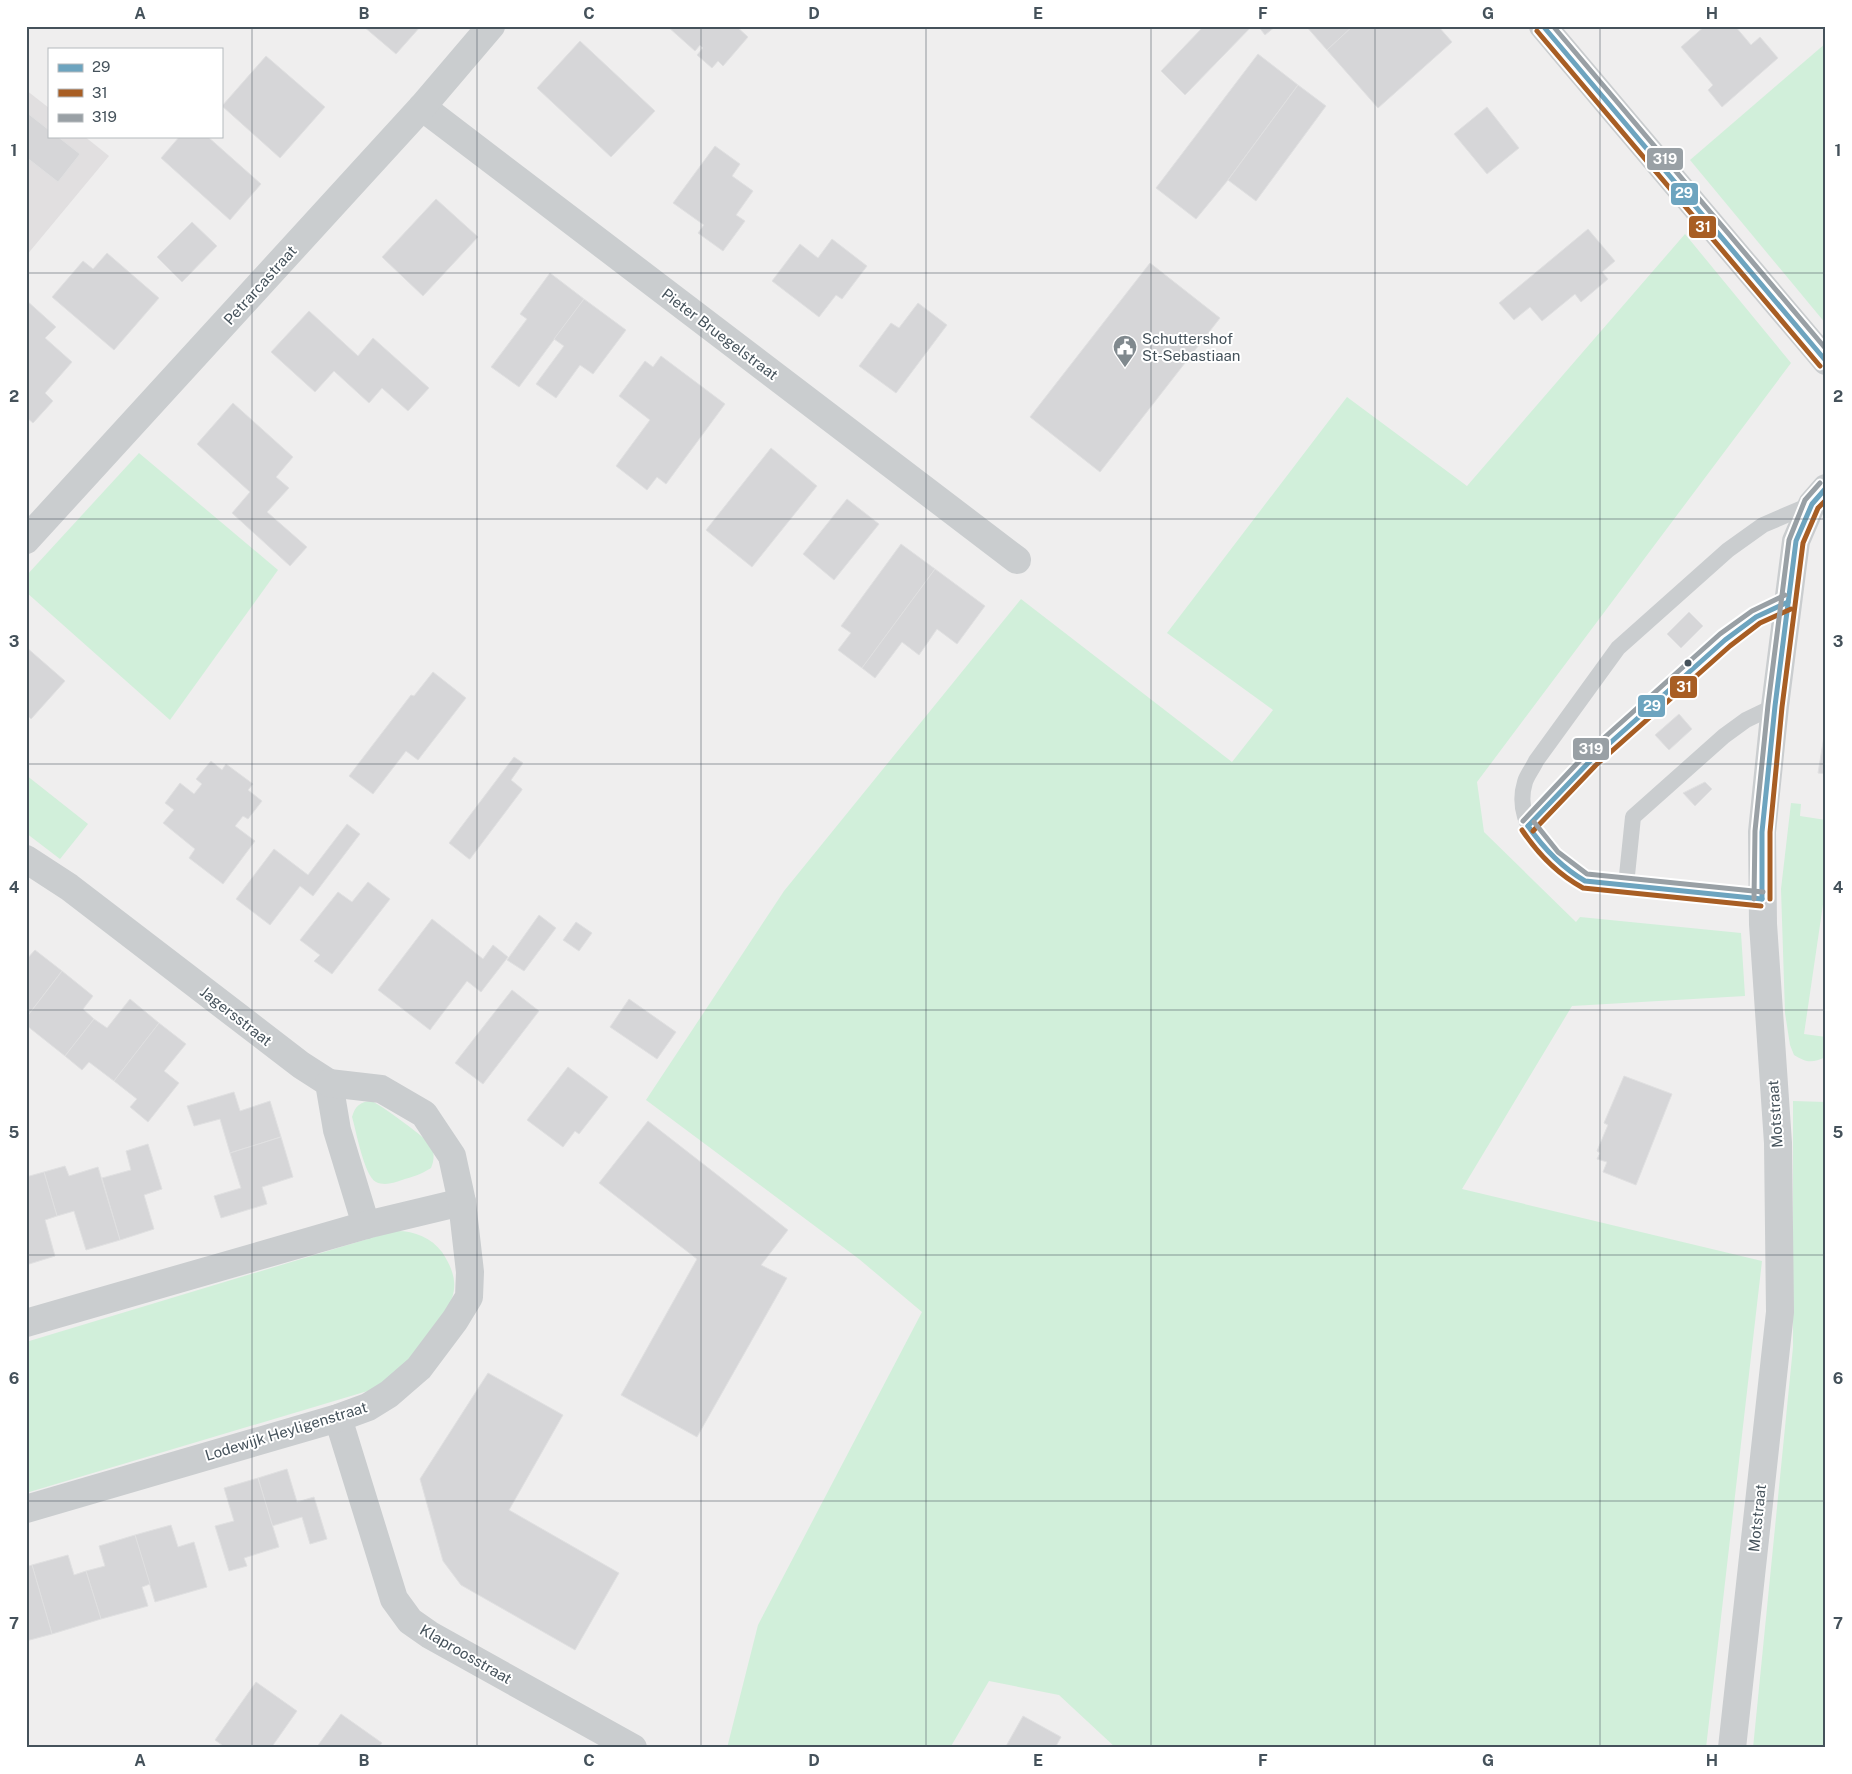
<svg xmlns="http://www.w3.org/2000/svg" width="1852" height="1774" font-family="'Public Sans',sans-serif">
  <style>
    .education { fill: #e1dfe0 }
    .green { fill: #d1efda }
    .building { fill: #d6d6d8; stroke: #e0e0e1 }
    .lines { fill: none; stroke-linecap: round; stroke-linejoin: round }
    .service { stroke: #cacdcf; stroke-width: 16 }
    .minor { stroke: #cacdcf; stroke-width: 28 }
    .tertiary { stroke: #cacdcf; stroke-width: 28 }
    .bus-1-casing { stroke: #fff; stroke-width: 9 }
    .bus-2-casing { stroke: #fff; stroke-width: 9 }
    .bus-3-casing { stroke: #fff; stroke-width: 9 }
    .bus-1 { stroke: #6da4bf; stroke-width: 5 }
    .bus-2 { stroke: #a85e24; stroke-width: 5 }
    .bus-3 { stroke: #99a0a5; stroke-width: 5 }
    .grid { fill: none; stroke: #45525b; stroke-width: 1; stroke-opacity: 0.55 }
    .bus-dot { fill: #45525b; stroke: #fff; stroke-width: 2 }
    .labels { text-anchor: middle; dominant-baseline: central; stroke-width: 4; stroke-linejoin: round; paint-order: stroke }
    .street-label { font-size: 15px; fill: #45525b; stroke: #fff }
    .poi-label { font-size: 15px; fill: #45525b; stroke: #fff; text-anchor: start }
    .line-badge { stroke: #fff; stroke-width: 2 }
    .badge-label { font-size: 14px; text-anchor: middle; font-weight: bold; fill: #fff }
    .neatline { fill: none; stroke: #45525b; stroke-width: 2 }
    .grid-label { font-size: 16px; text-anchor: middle; font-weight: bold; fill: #45525b }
  </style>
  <rect width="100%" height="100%" fill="#efeeee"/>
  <polygon class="education" points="26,90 49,108 49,136 84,136 109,156 26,256"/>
  <g class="green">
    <polygon points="1826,43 1826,324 1690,160"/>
    <polygon points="1685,234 1791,363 1477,782 1484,832 1576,922 1580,917 1741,933 1745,996 1572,1006 1462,1189 1762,1261 1706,1748 1116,1748 1059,1695 989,1681 950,1748 727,1748 758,1625 922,1312 859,1259 646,1100 784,891 1021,599 1232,762 1273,710 1167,633 1347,397 1467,486"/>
    <polygon points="139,453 278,570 170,720 26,592 26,576"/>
    <polygon points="26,775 88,824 60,859 26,833"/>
    <path d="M1791 803 1801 804 1800 816 1826 820V884L1804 1034 1826 1037V1057C1812 1063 1807 1063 1794 1055L1790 1045 1785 1013 1781 889Z"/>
    <path d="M372 1101C383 1107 426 1137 431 1146 435 1154 434 1161 431 1168 422 1174 412 1177 402 1180 393 1183 385 1186 376 1182 364 1176 356 1130 352 1117 355 1106 361 1101 372 1101Z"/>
    <polygon points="1793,1101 1826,1102 1826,1748 1753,1748 1793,1347"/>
    <path d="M394 1231C412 1230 431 1237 442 1252 466 1288 451 1305 429 1335 423 1344 417 1355 409 1363 398 1374 383 1382 371 1390L26 1493V1342Z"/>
  </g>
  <g class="building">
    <polygon points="363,26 419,26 420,27 396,54"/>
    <polygon points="667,26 736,26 748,37 723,66 718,61 712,68 697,55 703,48 700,45 695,51"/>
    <polygon points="1204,26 1252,26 1185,95 1161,71"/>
    <polygon points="1258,26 1276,26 1265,35"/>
    <polygon points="1306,26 1353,26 1327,50"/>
    <polygon points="1353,26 1438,26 1452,42 1378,108 1327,50"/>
    <polygon points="1705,26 1735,26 1751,45 1760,37 1778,58 1722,107 1708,90 1713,85 1681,47"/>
    <polygon points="580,41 655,111 611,157 537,88"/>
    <polygon points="1258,54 1298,85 1228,180 1196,219 1156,188"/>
    <polygon points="266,56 325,107 280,158 222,106"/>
    <polygon points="1298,85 1326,106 1256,201 1228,180"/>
    <polygon points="1487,107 1519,148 1487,174 1454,134"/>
    <polygon points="26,112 49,130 49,136 57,136 80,154 58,182 26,157"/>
    <polygon points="180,136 207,136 261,184 230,220 161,158"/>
    <polygon points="715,146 740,164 732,176 753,191 736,215 745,221 723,251 698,233 704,225 673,203"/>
    <polygon points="436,199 478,237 423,296 382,257"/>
    <polygon points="192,222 217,246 182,282 157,257"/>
    <polygon points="1588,229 1615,261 1602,272 1608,279 1581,302 1575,294 1542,321 1530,307 1514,320 1499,303"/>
    <polygon points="832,239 867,266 842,299 836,295 819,317 772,281 800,244 818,258"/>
    <polygon points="107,253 159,298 114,350 52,297 83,261 93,269"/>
    <polygon points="1150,263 1220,318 1100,472 1030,417"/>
    <polygon points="550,273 584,299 519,387 491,367 527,319 520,314"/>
    <polygon points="584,299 626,330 593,374 580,365 556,398 536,384 564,346 554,339"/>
    <polygon points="26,300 56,327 45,338 72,362 45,393 53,401 33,423 26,417"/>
    <polygon points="918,303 947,325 896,393 859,366 891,323 899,328"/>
    <polygon points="309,311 358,356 373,338 429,388 408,411 382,388 369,403 334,371 315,392 271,352"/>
    <polygon points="661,356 725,404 666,484 657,477 647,490 616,466 650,420 619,396 645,361 653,367"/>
    <polygon points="233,403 293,457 276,477 289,488 267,512 307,547 290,566 232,513 250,492 197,444"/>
    <polygon points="771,448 817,486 752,567 706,530"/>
    <polygon points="847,499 879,524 834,580 803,554"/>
    <polygon points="901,544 935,569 862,668 838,650 851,633 841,626"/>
    <polygon points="935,569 985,606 957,644 937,629 919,655 902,642 875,678 862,668"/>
    <polygon points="1689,612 1703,626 1681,648 1667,634"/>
    <polygon points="26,647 65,681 31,719 26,714"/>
    <polygon points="433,672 466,698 418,760 406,751 373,794 349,776 411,695 414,696"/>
    <polygon points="1679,714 1692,729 1669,750 1655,735"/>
    <polygon points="1826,724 1826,774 1818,773"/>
    <polygon points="514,757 523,763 511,780 522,789 522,790 470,859 469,859 449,843"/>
    <polygon points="211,761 222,770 226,764 253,784 248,790 262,801 248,819 243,816 235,826 255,841 223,884 189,858 195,849 163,823 174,810 165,803 180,783 194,794 202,784 196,779"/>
    <polygon points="1705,782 1712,789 1695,806 1683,793"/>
    <polygon points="347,824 360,834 313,896 300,886 270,925 236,899 274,849 308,875"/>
    <polygon points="368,882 390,899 332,974 314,961 320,955 300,940 338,892 352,902"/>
    <polygon points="539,915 556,928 524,971 507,960"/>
    <polygon points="432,919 483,959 493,945 508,957 481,992 467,981 430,1030 378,990"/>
    <polygon points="576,922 592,933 579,951 563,940"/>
    <polygon points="35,950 62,971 26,1018 26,960"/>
    <polygon points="62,971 93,996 83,1009 94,1019 65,1056 26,1025 26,1018"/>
    <polygon points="512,990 539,1011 483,1084 455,1063"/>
    <polygon points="130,999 159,1023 114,1081 89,1062 82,1070 65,1056 94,1019 107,1028"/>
    <polygon points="629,999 676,1032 657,1059 610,1027"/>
    <polygon points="159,1023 186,1044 164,1071 179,1083 148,1122 130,1107 137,1099 114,1081"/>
    <polygon points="568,1067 608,1097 579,1134 575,1131 563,1147 527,1120"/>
    <polygon points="1624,1076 1672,1094 1636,1185 1603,1172 1607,1162 1597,1159 1600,1153 1597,1151 1608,1125 1604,1123"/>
    <polygon points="234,1092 240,1111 270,1101 281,1137 230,1153 220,1119 194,1126 187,1106"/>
    <polygon points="648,1121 788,1230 761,1265 787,1278 697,1437 621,1395 697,1259 599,1183"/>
    <polygon points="281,1137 293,1177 262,1187 267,1204 221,1218 214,1196 241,1188 230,1153"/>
    <polygon points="148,1144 162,1189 144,1195 154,1229 120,1240 102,1178 131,1170 126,1151"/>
    <polygon points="65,1166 69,1176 98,1167 120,1240 86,1250 74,1211 57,1216 44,1172"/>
    <polygon points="44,1172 57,1216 45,1220 55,1256 26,1265 26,1177"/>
    <polygon points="488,1373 563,1415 509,1510 619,1573 575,1650 461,1585 443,1561 420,1479"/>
    <polygon points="287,1469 297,1502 314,1497 327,1539 310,1544 302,1517 272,1526 258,1478"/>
    <polygon points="258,1478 279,1547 244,1558 247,1566 229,1571 215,1526 234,1521 224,1488"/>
    <polygon points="171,1525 178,1547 194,1542 207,1587 155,1602 135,1535"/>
    <polygon points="135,1535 150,1584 142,1587 148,1606 101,1619 86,1571 105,1566 99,1546"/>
    <polygon points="68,1555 74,1575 86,1571 101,1619 52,1634 32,1565"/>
    <polygon points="32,1565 52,1634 26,1641 26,1567"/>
    <polygon points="256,1682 297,1711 271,1748 226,1748 215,1740"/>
    <polygon points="341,1714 382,1743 378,1748 316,1748"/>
    <polygon points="1023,1716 1061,1737 1055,1748 1005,1748"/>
  </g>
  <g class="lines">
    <g class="service">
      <polyline points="1528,826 1591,760 1725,640 1756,617 1788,602"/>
      <polyline points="1626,885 1633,817 1724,736 1746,720 1775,706"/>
      <path d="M1762 899 1585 881C1551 863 1512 824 1525 782 1527 775 1533 768 1536 761L1618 648 1728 550 1763 525 1812 504"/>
    </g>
    <g class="minor">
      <polyline points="422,107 1017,560"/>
      <polyline points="26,540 422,107 491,26"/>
      <polyline points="26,859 69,887 301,1065 329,1083 337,1130 366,1225"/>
      <polyline points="26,1323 366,1225 462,1202"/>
      <polyline points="338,1418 394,1599 410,1621 430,1635 633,1748"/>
      <polyline points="26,1509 338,1418 368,1407 389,1394 419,1368 455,1320 469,1297 470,1272 462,1202 452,1156 424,1114 381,1089 329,1083"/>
      <polyline points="1732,1748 1780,1312 1778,1143 1763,924 1762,832 1775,706 1796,541 1812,504 1826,488"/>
    </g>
    <polyline class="tertiary" points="1543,26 1826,361"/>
    <defs>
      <g id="bus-1">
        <polyline points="1543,26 1826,361"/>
        <polyline points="1528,826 1591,760 1725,640 1756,617 1788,602"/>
        <path d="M1528 826C1544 849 1561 867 1585 881L1762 899"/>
        <polyline points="1762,899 1762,832 1775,706 1796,541 1812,504 1826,488"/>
      </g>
      <g id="bus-2">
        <polyline points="1537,31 1820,366"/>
        <path d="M1522 830C1538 854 1557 874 1583 888L1761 906"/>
        <polyline points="1533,831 1596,765 1730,646 1760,623 1791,609"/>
        <polyline points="1770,899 1770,832 1782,707 1803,543 1818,508 1826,500"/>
      </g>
      <g id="bus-3">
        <polyline points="1553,26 1826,349"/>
        <polyline points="1523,821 1586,754 1720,634 1752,611 1785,595"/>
        <polyline points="1534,822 1558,852 1587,874 1763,892"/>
        <polyline points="1754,899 1755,831 1768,705 1789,540 1805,500 1820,483"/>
      </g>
    </defs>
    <use href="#bus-1" class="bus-1-casing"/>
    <use href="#bus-2" class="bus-2-casing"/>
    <use href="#bus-3" class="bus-3-casing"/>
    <use href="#bus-1" class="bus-1"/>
    <use href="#bus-2" class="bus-2"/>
    <use href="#bus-3" class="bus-3"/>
  </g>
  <path class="grid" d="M252 26V1748M477 26V1748M701 26V1748M926 26V1748M1151 26V1748M1375 26V1748M1600 26V1748M26 273H1826M26 519H1826M26 764H1826M26 1010H1826M26 1255H1826M26 1501H1826"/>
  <defs>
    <symbol id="civic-pin" viewBox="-11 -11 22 30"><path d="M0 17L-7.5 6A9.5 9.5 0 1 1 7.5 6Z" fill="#80898e" stroke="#fff"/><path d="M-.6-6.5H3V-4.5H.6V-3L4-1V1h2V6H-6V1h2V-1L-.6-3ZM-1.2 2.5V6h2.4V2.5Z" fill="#fff"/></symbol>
  </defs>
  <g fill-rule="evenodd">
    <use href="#civic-pin" x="1111" y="333" width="28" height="38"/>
  </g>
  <circle class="bus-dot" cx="1688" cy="663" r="4.5"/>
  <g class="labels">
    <g class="street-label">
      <text transform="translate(260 285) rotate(-48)">Petrarcastraat</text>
      <text transform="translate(720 334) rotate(37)">Pieter Bruegelstraat</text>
      <text transform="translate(236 1016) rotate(38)">Jagersstraat</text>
      <text transform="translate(1775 1114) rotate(-94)">Motstraat</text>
      <text transform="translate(286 1431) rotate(-17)">Lodewijk Heyligenstraat</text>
      <text transform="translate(1757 1518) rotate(-84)">Motstraat</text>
      <text transform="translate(466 1654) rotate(30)">Klaproosstraat</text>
    </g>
    <g class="poi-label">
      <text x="1142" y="338">Schuttershof<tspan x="1142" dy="17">St-Sebastiaan</tspan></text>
    </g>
  </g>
  <g class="line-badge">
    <rect x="1646" y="147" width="38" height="24" rx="5" fill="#99a0a5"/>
    <rect x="1670" y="182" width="29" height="24" rx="5" fill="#6da4bf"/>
    <rect x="1688" y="215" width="29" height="24" rx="5" fill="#a85e24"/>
    <rect x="1669" y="675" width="29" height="24" rx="5" fill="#a85e24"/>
    <rect x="1637" y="694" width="29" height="24" rx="5" fill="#6da4bf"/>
    <rect x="1572" y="737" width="38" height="24" rx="5" fill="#99a0a5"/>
  </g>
  <g class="badge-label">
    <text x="1665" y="164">319</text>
    <text x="1684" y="198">29</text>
    <text x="1703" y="232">31</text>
    <text x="1684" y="692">31</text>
    <text x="1652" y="711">29</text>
    <text x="1591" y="754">319</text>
  </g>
  <rect width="1852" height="1774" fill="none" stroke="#ffffff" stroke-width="55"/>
  <rect x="48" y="48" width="175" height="90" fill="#ffffff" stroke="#b5babd"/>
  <rect x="58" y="64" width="25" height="8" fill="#6da4bf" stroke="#b5babd"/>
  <text x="92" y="72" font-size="15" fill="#45525b">29</text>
  <rect x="58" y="89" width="25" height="8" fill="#a85e24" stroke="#b5babd"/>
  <text x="92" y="98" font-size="15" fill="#45525b">31</text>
  <rect x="58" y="114" width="25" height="8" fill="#99a0a5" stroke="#b5babd"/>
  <text x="92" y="122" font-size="15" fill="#45525b">319</text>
  <rect x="28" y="28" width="1796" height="1718" class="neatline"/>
  <g class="grid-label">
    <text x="140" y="19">A</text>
    <text x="364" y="19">B</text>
    <text x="589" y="19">C</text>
    <text x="814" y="19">D</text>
    <text x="1038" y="19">E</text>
    <text x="1263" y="19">F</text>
    <text x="1488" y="19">G</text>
    <text x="1712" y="19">H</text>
    <text x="14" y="156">1</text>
    <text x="1838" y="156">1</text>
    <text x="14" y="402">2</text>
    <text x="1838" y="402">2</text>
    <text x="14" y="647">3</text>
    <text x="1838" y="647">3</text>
    <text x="14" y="893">4</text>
    <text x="1838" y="893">4</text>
    <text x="14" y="1138">5</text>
    <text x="1838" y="1138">5</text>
    <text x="14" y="1384">6</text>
    <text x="1838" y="1384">6</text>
    <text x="14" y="1629">7</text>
    <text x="1838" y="1629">7</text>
    <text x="140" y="1766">A</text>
    <text x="364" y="1766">B</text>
    <text x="589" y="1766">C</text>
    <text x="814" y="1766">D</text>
    <text x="1038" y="1766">E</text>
    <text x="1263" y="1766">F</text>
    <text x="1488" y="1766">G</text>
    <text x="1712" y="1766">H</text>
  </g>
</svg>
